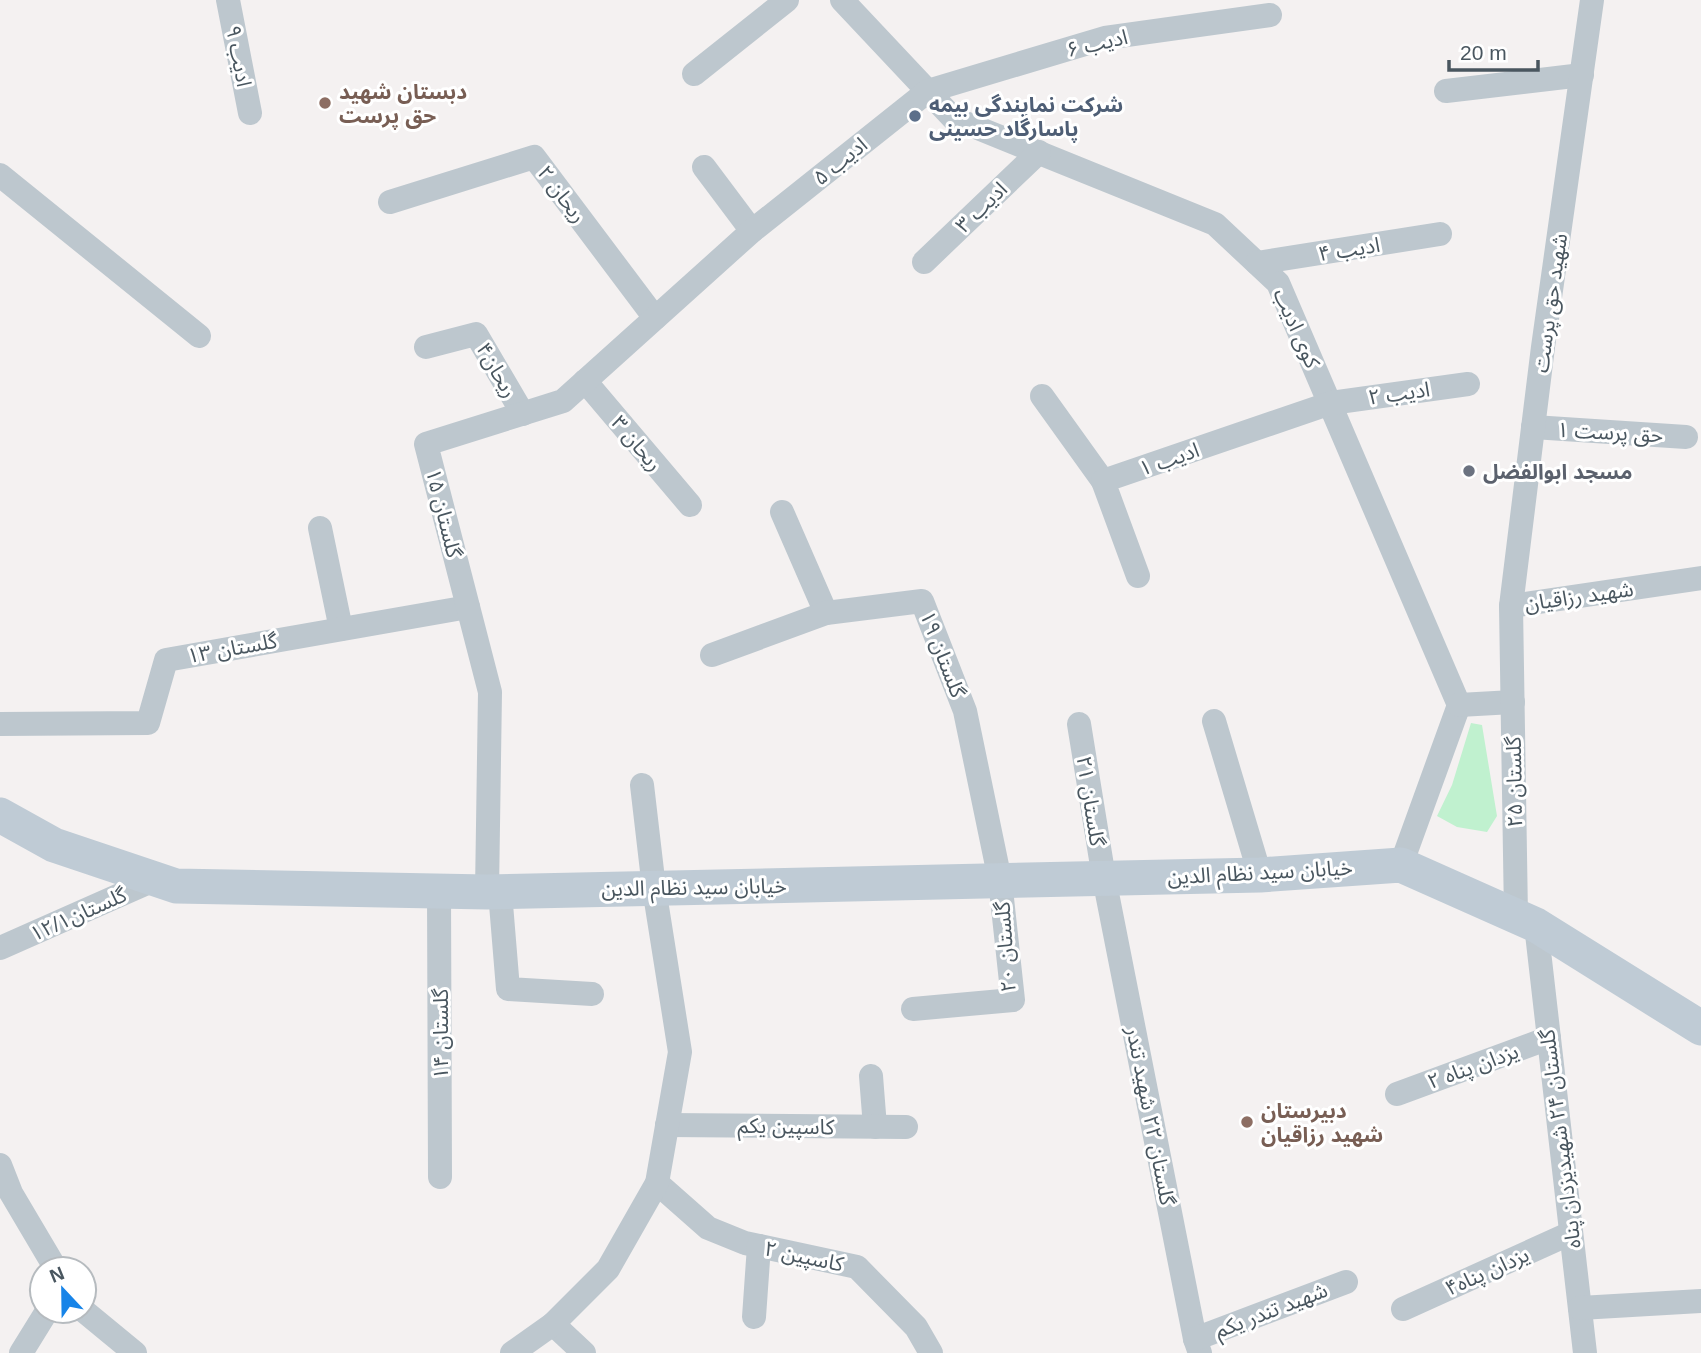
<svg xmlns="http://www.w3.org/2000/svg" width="1701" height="1353" font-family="Helvetica,'Noto Sans Arabic',sans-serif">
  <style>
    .green { fill: #c0f1cf }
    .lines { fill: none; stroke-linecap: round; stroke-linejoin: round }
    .minor { stroke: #bdc7ce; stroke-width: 24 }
    .secondary { stroke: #bfcbd5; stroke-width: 35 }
    .education-dot { fill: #8d6e63; stroke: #fff; stroke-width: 2.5 }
    .service-dot { fill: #5c6f8a; stroke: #fff; stroke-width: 2.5 }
    .worship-dot { fill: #6b7280; stroke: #fff; stroke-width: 2.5 }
    .labels { text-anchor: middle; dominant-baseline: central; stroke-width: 6; stroke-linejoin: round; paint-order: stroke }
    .street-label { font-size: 21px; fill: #49565f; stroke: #fff }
    .education-label { font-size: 21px; font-weight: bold; fill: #785e54; stroke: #fff; text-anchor: start }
    .service-label { font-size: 21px; font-weight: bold; fill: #4e5e75; stroke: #fff; text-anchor: start }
    .worship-label { font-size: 21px; font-weight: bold; fill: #5b616d; stroke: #fff; text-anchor: start }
  </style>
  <rect width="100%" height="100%" fill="#f4f1f1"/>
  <polygon class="green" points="1471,723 1482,725 1497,816 1487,832 1457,827 1437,816 1452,785"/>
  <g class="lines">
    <g class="minor">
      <polyline points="228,0 250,113"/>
      <polyline points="842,0 953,118 1215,224 1278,283 1459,705 1401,865"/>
      <polyline points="694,74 787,0"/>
      <polyline points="1446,91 1582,75"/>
      <polyline points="704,167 752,231"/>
      <polyline points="0,175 199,336"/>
      <polyline points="390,202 534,157 655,318"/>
      <polyline points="924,262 1039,152"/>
      <polyline points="1257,263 1440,234"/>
      <polyline points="426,347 476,334 523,414"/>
      <polyline points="585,381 690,505"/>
      <polyline points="1042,396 1103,481"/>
      <polyline points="1533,427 1686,437"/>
      <polyline points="782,512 826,613"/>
      <polyline points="320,528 341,629"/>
      <polyline points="1138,576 1103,481 1331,403 1468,384"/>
      <polyline points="1511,606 1701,578"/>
      <polyline points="712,655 826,613 922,601 965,711 1000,880 1013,1000 913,1009"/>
      <polyline points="1459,705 1513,702"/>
      <polyline points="1214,721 1260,875"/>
      <polyline points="0,724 148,723 166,660 468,607"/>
      <polyline points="1079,724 1104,878 1195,1339 1200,1353"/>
      <polyline points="439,891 440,1177"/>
      <polyline points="487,892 490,692 426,444 563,401 752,231 928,91 1105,38 1270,15"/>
      <polyline points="500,892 508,989 592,994"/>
      <polyline points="1516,916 1511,606 1543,347 1592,0"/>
      <polyline points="1536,925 1585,1353"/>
      <polyline points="0,948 156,879"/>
      <polyline points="871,1076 875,1127"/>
      <polyline points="1397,1094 1549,1038"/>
      <polyline points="667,1125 906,1127"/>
      <polyline points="0,1165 11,1193 56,1269"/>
      <polyline points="657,1183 708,1228 745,1243 857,1267 916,1327 931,1353"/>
      <polyline points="1580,1308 1701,1301"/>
      <polyline points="1403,1309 1571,1233"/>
      <polyline points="84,1311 135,1353"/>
      <polyline points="754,1317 759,1246"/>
      <polyline points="553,1324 584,1353"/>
      <polyline points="1195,1339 1346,1282"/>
      <polyline points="21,1353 47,1311"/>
      <polyline points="512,1353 553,1324 608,1269 657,1183 680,1052 654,888 642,785"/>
    </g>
    <polyline class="secondary" points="0,815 54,845 176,886 487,892 1260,875 1401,865 1536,925 1701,1028"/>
  </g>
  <g class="education-dot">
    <circle cx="325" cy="103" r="7"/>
    <circle cx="1247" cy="1122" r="7"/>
  </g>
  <circle class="service-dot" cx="915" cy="116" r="7"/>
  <circle class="worship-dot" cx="1469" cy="471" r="7"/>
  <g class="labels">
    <g class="street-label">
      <text transform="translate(1097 43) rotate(-13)">ادیب ۶</text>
      <text transform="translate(239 56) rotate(79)">ادیب ۹</text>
      <text transform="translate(840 161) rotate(-39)">ادیب ۵</text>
      <text transform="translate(562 194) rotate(53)">ریحان ۲</text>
      <text transform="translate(981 207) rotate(-44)">ادیب ۳</text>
      <text transform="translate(1349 249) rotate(-9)">ادیب ۴</text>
      <text transform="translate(1550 303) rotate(-82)">شهید حق پرست</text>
      <text transform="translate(1297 328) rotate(66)">کوی ادیب</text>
      <text transform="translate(497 370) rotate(60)">ریحان۴</text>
      <text transform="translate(1399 393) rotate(-8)">ادیب ۲</text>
      <text transform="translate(1610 432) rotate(3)">حق پرست ۱</text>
      <text transform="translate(637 443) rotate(50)">ریحان ۳</text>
      <text transform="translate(1169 459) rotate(-19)">ادیب ۱</text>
      <text transform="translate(444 513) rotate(76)">گلستان ۱۵</text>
      <text transform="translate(1579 596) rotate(-8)">شهید رزاقیان</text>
      <text transform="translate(232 648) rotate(-10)">گلستان ۱۳</text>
      <text transform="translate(943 654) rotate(69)">گلستان ۱۹</text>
      <text transform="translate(1514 782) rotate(-91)">گلستان ۲۵</text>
      <text transform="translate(1091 801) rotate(81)">گلستان ۲۱</text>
      <text transform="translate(1260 872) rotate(-3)">خیابان سید نظام الدین</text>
      <text transform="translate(694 887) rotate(-1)">خیابان سید نظام الدین</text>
      <text transform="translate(78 914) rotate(-24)">گلستان۱۲/۱</text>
      <text transform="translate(1005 947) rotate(-94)">گلستان ۲۰</text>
      <text transform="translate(440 1034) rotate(-90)">گلستان ۱۴</text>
      <text transform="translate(1473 1066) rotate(-20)">یزدان پناه ۲</text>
      <text transform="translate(1151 1116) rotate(79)">گلستان ۲۲ شهید تندر</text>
      <text transform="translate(786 1126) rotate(1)">کاسپین یکم</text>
      <text transform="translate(1560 1139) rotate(-97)">گلستان ۲۴ شهیدیزدان پناه</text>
      <text transform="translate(804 1256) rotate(12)">کاسپین ۲</text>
      <text transform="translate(1487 1271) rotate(-24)">یزدان پناه۴</text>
      <text transform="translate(1271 1310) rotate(-21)">شهید تندر یکم</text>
    </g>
    <g class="education-label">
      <text x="339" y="91">دبستان شهید<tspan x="339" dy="24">حق پرست</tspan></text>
      <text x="1261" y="1110">دبیرستان<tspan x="1261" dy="24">شهید رزاقیان</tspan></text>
    </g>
    <g class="service-label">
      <text x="929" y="104">شرکت نمایندگی بیمه<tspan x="929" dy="24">پاسارگاد حسینی</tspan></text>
    </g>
    <g class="worship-label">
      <text x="1483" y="471">مسجد ابوالفضل</text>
    </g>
  </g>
  <g transform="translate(63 1290) rotate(338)"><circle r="33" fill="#ffffff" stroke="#b6bbbf" stroke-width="2"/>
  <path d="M0-5L12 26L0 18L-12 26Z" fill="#1784e8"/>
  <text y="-10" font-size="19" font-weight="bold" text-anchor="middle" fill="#49565f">N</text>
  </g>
  <path d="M1449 60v10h89v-10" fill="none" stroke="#49565f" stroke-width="3.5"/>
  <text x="1460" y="60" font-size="21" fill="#49565f" stroke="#ffffff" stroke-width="5" paint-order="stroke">20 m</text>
</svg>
